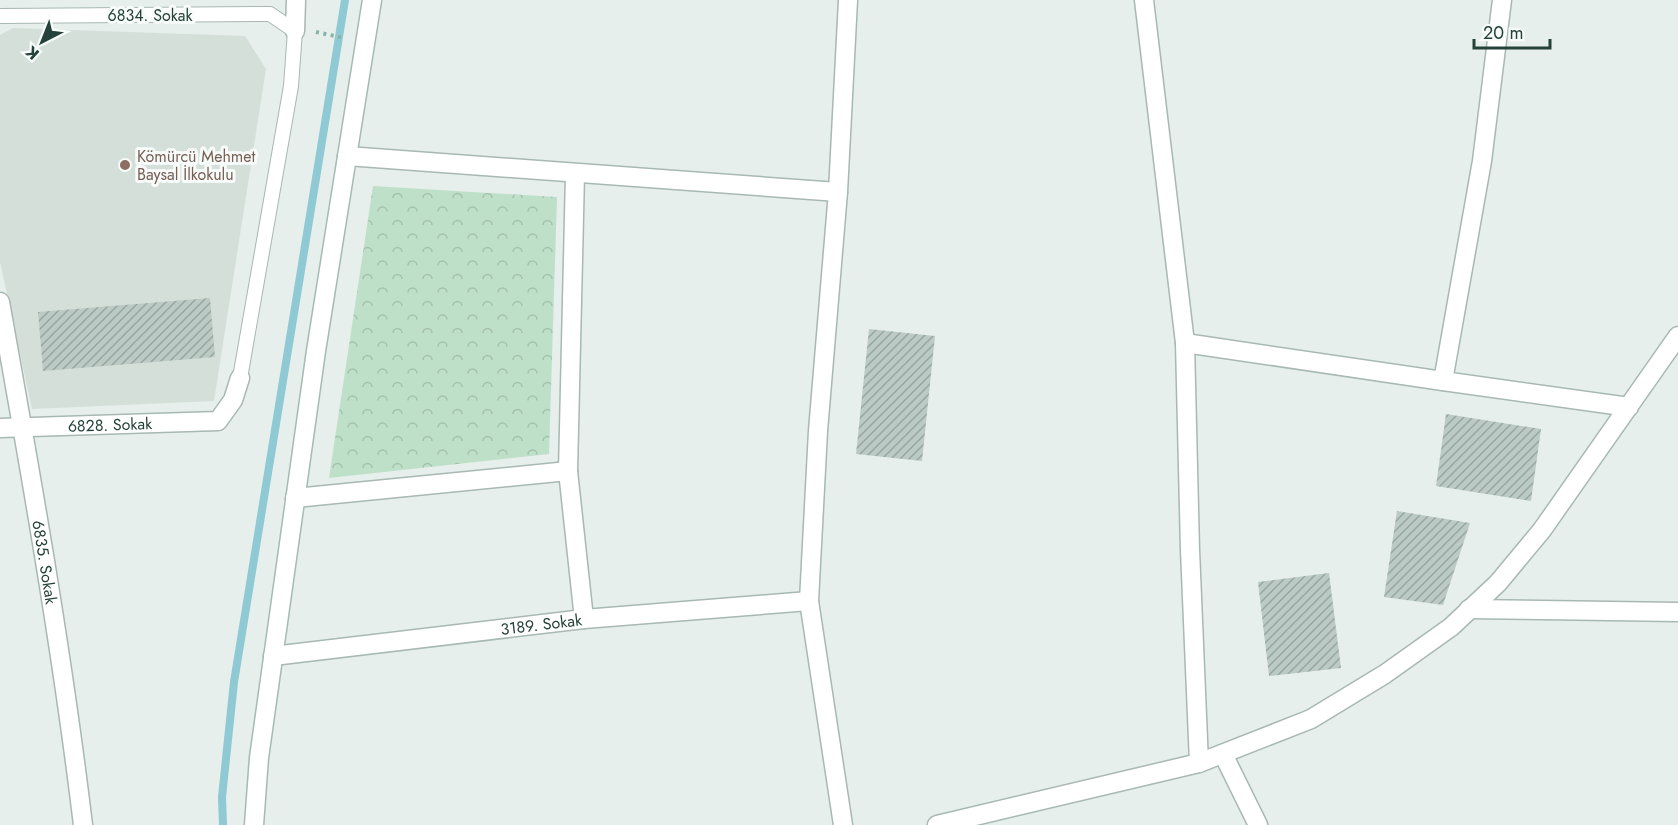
<svg xmlns="http://www.w3.org/2000/svg" width="1678" height="825" font-family="Jost,sans-serif">
  <style>
    .built { fill: #d4dfda }
    .park { fill: url(#park-crowns) }
    .lines { fill: none; stroke-linecap: round; stroke-linejoin: round }
    .stream { stroke: #8ec9d4; stroke-width: 8 }
    .building { fill: url(#building-hatch) }
    .lane-casing { stroke: #a8b8b2; stroke-width: 16 }
    .street-casing { stroke: #a8b8b2; stroke-width: 21 }
    .secondary-casing { stroke: #a4bbb3; stroke-width: 21 }
    .path { stroke: #86b3a5; stroke-width: 4; stroke-dasharray: 3 4.5; stroke-linecap: butt }
    .lane { stroke: #fff; stroke-width: 14 }
    .street { stroke: #fff; stroke-width: 18 }
    .secondary { stroke: #fff; stroke-width: 18 }
    .education-dot { fill: #8d6e63; stroke: #f7fbf9; stroke-width: 2 }
    .labels { text-anchor: middle; dominant-baseline: central; stroke-width: 6; stroke-linejoin: round; paint-order: stroke }
    .street-label { font-size: 16px; fill: #24423a; stroke: #f7fbf9 }
    .education-label { font-size: 16px; fill: #785e54; stroke: #f7fbf9; text-anchor: start }
  </style>
  <defs>
    <pattern id="park-crowns" width="20" height="18" patternUnits="userSpaceOnUse" patternTransform="scale(1.5)"><rect width="20" height="18" fill="#bfe0c8"/><path d="M2 6a3 3 0 1 1 6 0M12 15a3 3 0 1 1 6 0" fill="none" stroke="#a4c1ad"/></pattern>
    <pattern id="building-hatch" width="6" height="6" patternUnits="userSpaceOnUse" patternTransform="scale(1.5)"><rect width="6" height="6" fill="#bbcac4"/><path d="M-1 1l2-2M0 6l6-6M5 7l2-2" fill="none" stroke="#98a6a0"/></pattern>
  </defs>
  <rect width="100%" height="100%" fill="#e6efeb"/>
  <polygon class="built" points="13,28 245,36 266,69 214,401 32,409 0,262 0,35"/>
  <polygon class="park" points="373,186 557,197 549,454 329,478"/>
  <g class="lines">
    <polyline class="stream" points="223,825 222,797 234,682 345,0"/>
  </g>
  <g class="building">
    <polygon points="210,298 215,357 43,371 38,312"/>
    <polygon points="869,329 935,336 922,461 856,454"/>
    <polygon points="1446,414 1541,429 1531,501 1436,486"/>
    <polygon points="1397,511 1470,523 1443,605 1384,597"/>
    <polygon points="1329,573 1341,668 1269,676 1258,582"/>
  </g>
  <g class="lines">
    <defs>
      <polyline id="lane" points="0,16 270,14 295,31 291,86 240,378"/>
      <g id="street">
        <polyline points="1144,0 1185,343 1190,550 1199,763"/>
        <polyline points="1502,0 1482,161 1443,381 1629,407"/>
        <polyline points="295,31 296,0"/>
        <polyline points="347,156 838,192"/>
        <polyline points="575,174 568,471 584,619"/>
        <path id="s1" d="M0 302C31 475 62 650 83 825"/>
        <polyline points="1185,343 1443,381"/>
        <path id="s2" d="M0 428 218 421 233 400 240 378"/>
        <polyline points="295,498 568,471"/>
        <polyline points="1469,609 1678,612"/>
        <path id="s3" d="M273 656 584 619 809 601"/>
        <polyline points="1223,754 1258,825"/>
        <polyline points="843,825 809,601 818,431 838,192 848,0"/>
        <polyline points="937,825 1199,763 1311,719 1385,674 1451,627 1498,583 1542,530 1678,336"/>
      </g>
      <polyline id="secondary" points="254,825 259,758 316,351 372,0"/>
    </defs>
    <use href="#lane" class="lane-casing"/>
    <use href="#street" class="street-casing"/>
    <use href="#secondary" class="secondary-casing"/>
    <polyline class="path" points="316,32 344,38"/>
    <use href="#lane" class="lane"/>
    <use href="#street" class="street"/>
    <use href="#secondary" class="secondary"/>
  </g>
  <circle class="education-dot" cx="125" cy="165" r="6"/>
  <g class="labels">
    <g class="street-label">
      <text x="150" y="15">6834. Sokak</text>
      <text stroke="none"><textPath href="#s2" startOffset="110">6828. Sokak</textPath></text>
      <text stroke="none"><textPath href="#s1" startOffset="264">6835. Sokak</textPath></text>
      <text stroke="none"><textPath href="#s3" startOffset="270">3189. Sokak</textPath></text>
    </g>
    <g class="education-label">
      <text x="137" y="156">Kömürcü Mehmet<tspan x="137" dy="18">Baysal İlkokulu</tspan></text>
    </g>
  </g>
  <g transform="translate(42 42) rotate(222)" stroke="#f7fbf9" stroke-width="4.5" paint-order="stroke">
  <path d="M0-4.5L10 22L0 15L-10 22Z" fill="#24423a"/>
  <text y="-9" font-size="16" font-weight="bold" text-anchor="middle" fill="#24423a">K</text>
  </g>
  <path d="M1474 39v9h76v-9" fill="none" stroke="#24423a" stroke-width="3"/>
  <text x="1483" y="39" font-size="18" fill="#24423a" stroke="#f7fbf9" stroke-width="4.5" paint-order="stroke">20 m</text>
</svg>
